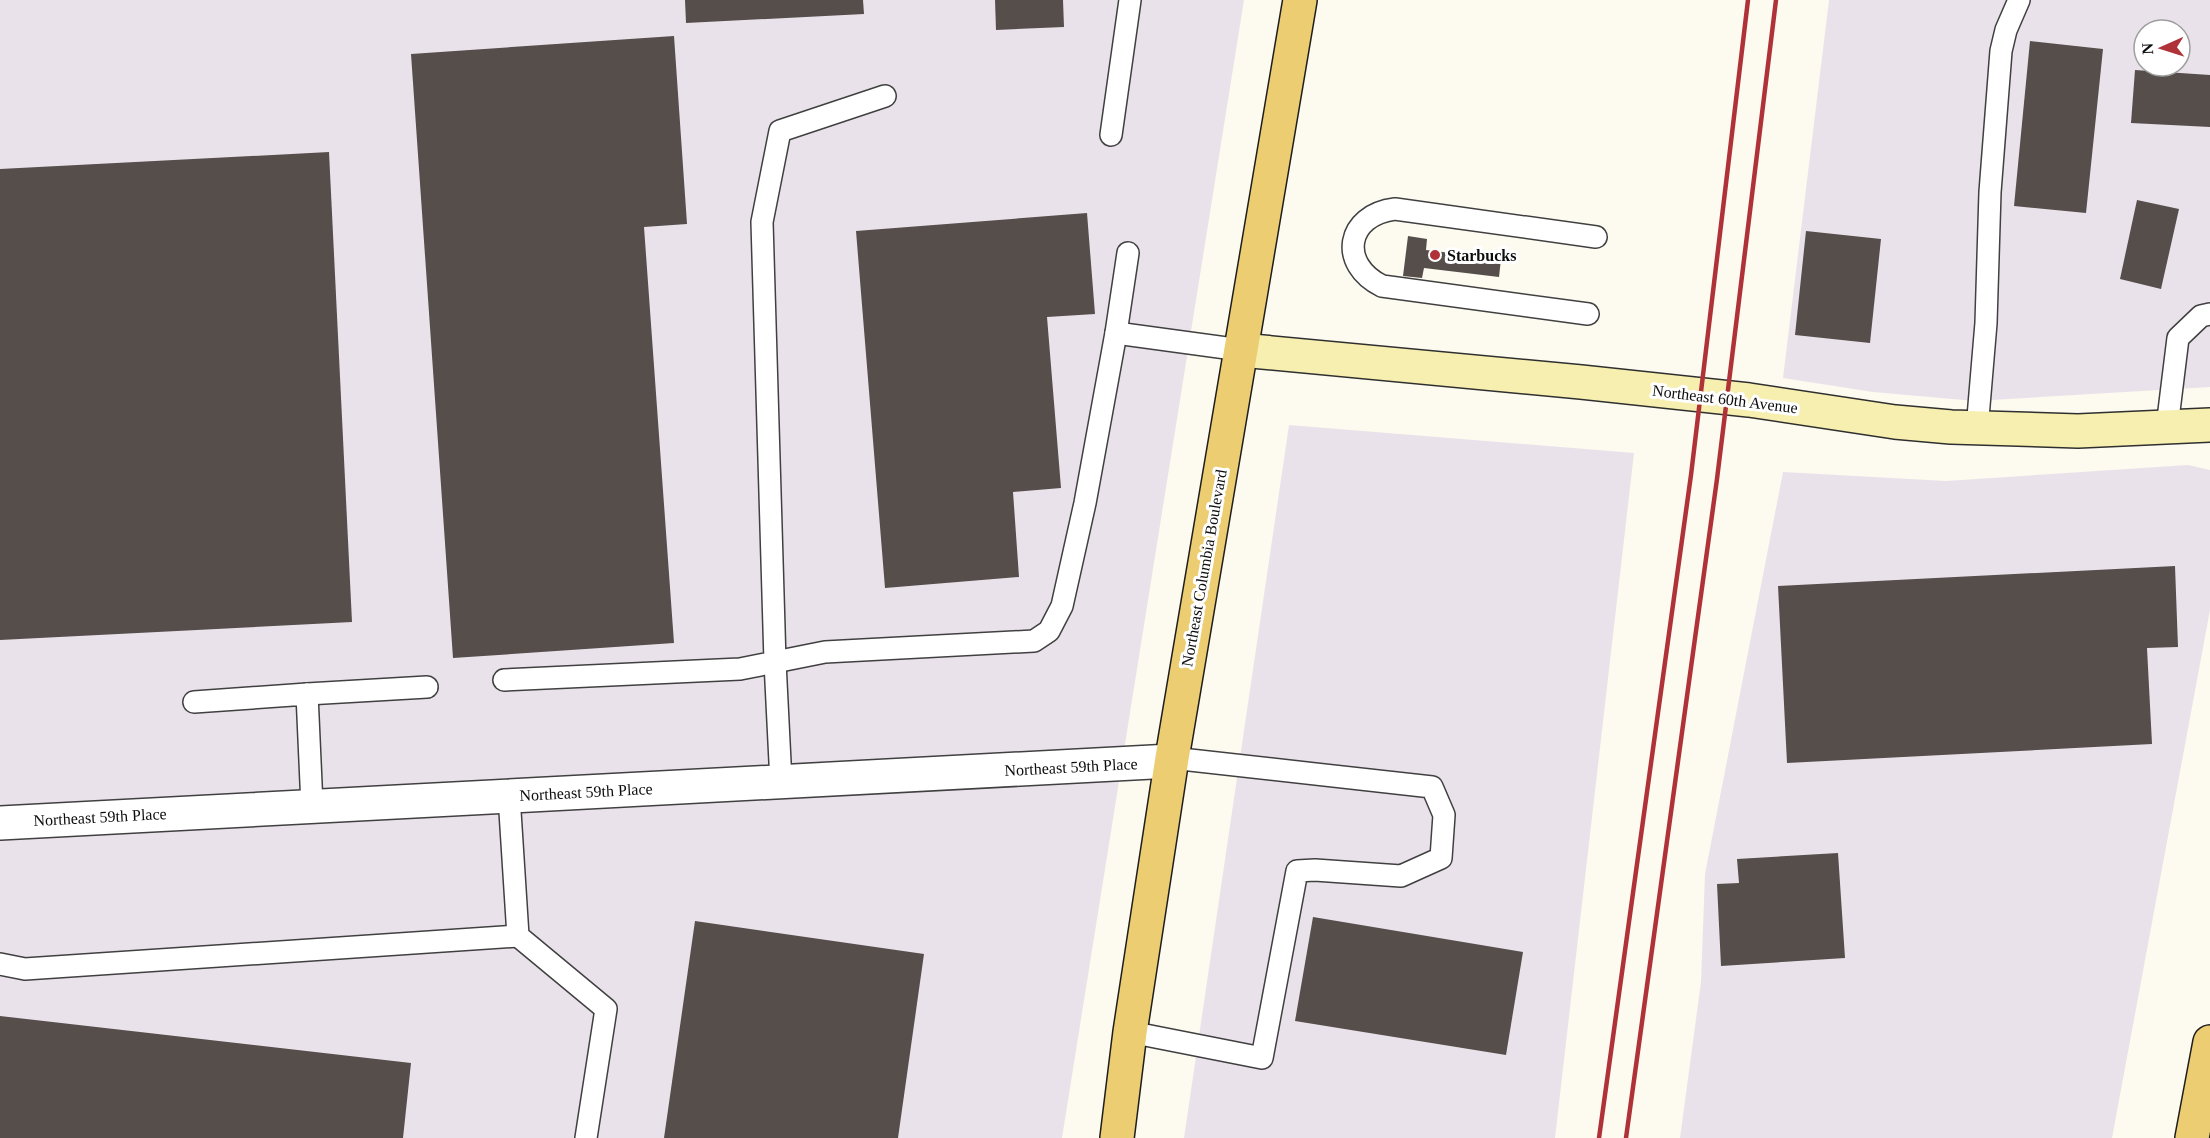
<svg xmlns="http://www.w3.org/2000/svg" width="2210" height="1138" font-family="Georgia,serif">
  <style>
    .industrial { fill: #eae2eb; fill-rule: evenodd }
    .building { fill: #554e4b }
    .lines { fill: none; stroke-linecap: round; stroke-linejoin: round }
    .lane-casing { stroke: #404040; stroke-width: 24 }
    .street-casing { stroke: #404040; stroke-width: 36 }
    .secondary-casing { stroke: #2f2f2f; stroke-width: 36 }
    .primary-casing { stroke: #1e1e1e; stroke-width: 36 }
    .lane { stroke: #fff; stroke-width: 21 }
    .street { stroke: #fff; stroke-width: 33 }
    .secondary { stroke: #f7efb0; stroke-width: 33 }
    .primary { stroke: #eccd71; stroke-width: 33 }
    .rail { stroke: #b03239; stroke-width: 4.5 }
    .poi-dot { fill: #b03239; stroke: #fff; stroke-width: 2 }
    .labels { text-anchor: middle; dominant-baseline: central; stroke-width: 6; stroke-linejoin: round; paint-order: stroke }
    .poi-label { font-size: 16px; font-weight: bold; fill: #0d0d0d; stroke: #fff; text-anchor: start }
    .street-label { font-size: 16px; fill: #0d0d0d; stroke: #fff }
  </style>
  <rect width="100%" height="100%" fill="#fdfaef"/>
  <g class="industrial">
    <polygon points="0,0 1244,0 1062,1138 0,1138"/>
    <path d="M1829 0H2210V387L1975 401 1873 392 1783 378ZM2144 30H2180V66H2144Z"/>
    <polygon points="1289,425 1634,453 1555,1138 1184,1138"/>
    <polygon points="2188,465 2210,470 2210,610 2112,1138 1680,1138 1701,982 1705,874 1783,472 1946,481"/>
  </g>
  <g class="building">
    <polygon points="685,0 863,0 864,14 686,23"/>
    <polygon points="995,0 1063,0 1064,27 996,30"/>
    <polygon points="674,36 687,224 644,227 674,643 453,658 411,54"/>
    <polygon points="2030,41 2103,49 2086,213 2014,206"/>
    <polygon points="2135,70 2210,75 2210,127 2131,123"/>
    <polygon points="329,152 352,622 0,640 0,169"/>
    <polygon points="2137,200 2179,209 2161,289 2120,279"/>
    <polygon points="1087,213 1095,314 1047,317 1061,488 1013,492 1019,577 885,588 856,231"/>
    <polygon points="1806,231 1881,239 1870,343 1795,335"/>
    <polygon points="1408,236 1427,239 1426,250 1501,259 1499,277 1424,268 1422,278 1403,276"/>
    <polygon points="2175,566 2178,647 2147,648 2152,744 1787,763 1778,586"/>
    <polygon points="1838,853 1845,958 1721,966 1717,884 1739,883 1737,859"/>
    <polygon points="1313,917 1523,952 1506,1055 1295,1021"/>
    <polygon points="695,921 924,954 898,1138 664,1138"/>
    <polygon points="0,1016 411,1063 403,1138 0,1138"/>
  </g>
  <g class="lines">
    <defs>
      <g id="lane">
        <polyline points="1111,135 1130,0"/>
        <path d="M1588 314 1382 286C1338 264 1346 215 1395 209L1596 237"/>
        <polyline points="1116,333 1241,350"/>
        <polyline points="2167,427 2178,338 2201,316 2210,314"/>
        <polyline points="1977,429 1986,323 1990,192 2001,51 2006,30 2019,0"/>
        <polyline points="504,680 740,669 775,662 762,222 780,131 885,96"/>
        <polyline points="307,694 427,687"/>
        <polyline points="194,702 307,694 312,806"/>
        <polyline points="781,782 775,662 825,652 1034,641 1049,631 1062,606 1085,503 1116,333 1128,253"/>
        <polyline points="509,796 518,936 606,1009 586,1138"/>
        <polyline points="0,964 25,969 518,936"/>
        <polyline points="1130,1032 1262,1058 1297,871 1315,870 1401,876 1441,858 1444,815 1432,787 1172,758"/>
      </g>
      <polyline id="street" points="0,823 1171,761"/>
      <polyline id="secondary" points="1241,350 1581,382 1749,400 1895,422 1951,427 2078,431 2210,425"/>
      <g id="primary">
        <polyline points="1117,1138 1130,1032 1172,758 1300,0"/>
        <polyline points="2192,1138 2210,1042"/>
      </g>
    </defs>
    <use href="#lane" class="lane-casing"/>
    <use href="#street" class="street-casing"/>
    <use href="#secondary" class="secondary-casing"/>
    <use href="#primary" class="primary-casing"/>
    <use href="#lane" class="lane"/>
    <use href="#street" class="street"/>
    <use href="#secondary" class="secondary"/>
    <use href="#primary" class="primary"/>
    <g class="rail">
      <polyline points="1599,1138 1691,475 1748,0"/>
      <polyline points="1626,1138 1717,479 1776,0"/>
    </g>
  </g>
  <circle class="poi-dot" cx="1435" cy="255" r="6"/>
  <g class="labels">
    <g class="poi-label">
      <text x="1447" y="255">Starbucks</text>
    </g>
    <g class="street-label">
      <text transform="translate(1725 399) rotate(7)">Northeast 60th Avenue</text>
      <text transform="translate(1204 568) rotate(-80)">Northeast Columbia Boulevard</text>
      <text transform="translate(1071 767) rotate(-3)">Northeast 59th Place</text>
      <text transform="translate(586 792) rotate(-3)">Northeast 59th Place</text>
      <text transform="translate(100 817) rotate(-3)">Northeast 59th Place</text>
    </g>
  </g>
  <g transform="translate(2162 48) rotate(267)"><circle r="28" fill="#ffffff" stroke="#9e9e9e" stroke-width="1.5"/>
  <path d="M0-4.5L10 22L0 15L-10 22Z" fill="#b03239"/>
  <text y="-9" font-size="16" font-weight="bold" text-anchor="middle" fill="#0d0d0d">N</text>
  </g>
</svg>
